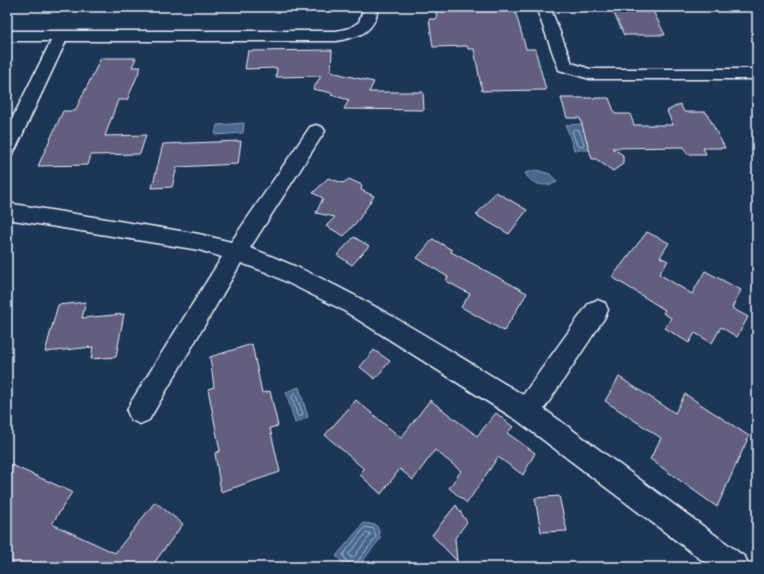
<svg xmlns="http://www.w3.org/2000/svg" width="764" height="574" font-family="'Gochi Hand',sans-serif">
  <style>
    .water { fill: #48678d; stroke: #889eb8 }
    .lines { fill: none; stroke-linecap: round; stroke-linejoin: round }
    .shore { stroke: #a8bacd; stroke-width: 1 }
    .building { fill: #625f7e; stroke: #e8f1f8 }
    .minor-casing { stroke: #e8f1f8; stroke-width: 3 }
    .minor { fill: #1d3557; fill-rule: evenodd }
  </style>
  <rect width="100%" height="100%" fill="#1d3557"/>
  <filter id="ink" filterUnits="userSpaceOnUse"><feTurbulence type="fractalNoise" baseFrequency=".025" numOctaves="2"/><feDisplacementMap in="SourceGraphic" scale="8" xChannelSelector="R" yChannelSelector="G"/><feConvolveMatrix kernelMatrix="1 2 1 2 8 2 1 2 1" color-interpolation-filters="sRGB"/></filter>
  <g filter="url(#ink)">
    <g class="water">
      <polygon points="244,123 243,133 215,135 217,125"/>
      <polygon points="582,124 591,150 574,150 566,125"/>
      <path d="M536 170 550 174 557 182C546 188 531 185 525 173Z"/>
      <polygon points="299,387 308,417 295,423 286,392"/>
      <polygon points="364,523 376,525 379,531 380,539 358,567 347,567 336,556"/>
    </g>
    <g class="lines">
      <g class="shore">
        <polygon points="574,129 579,130 584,144 583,146 577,145 572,131"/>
        <polygon points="295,393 303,414 300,417 297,415 292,396"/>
        <polygon points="367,533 370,533 370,536 353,558 351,558 349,554"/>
        <polyline points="350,567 343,555 365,527 374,529 376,538 356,563 355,567"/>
      </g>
    </g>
    <g class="building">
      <polygon points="435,7 514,7 526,49 535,49 546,90 482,91 474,49 468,49 467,46 433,47 429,19 437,19"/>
      <polygon points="611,7 651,7 665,35 624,35"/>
      <polygon points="332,50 331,72 374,82 369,92 423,92 424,110 344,109 349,100 331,95 332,93 313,89 321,76 276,77 277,68 245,69 248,51"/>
      <polygon points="101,58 136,58 132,67 141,67 127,100 118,100 105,136 146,135 140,154 91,155 88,165 38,166 63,111 75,111"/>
      <polygon points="561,98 609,98 615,114 630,114 634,125 673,125 667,111 680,104 684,112 706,112 725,148 703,148 706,154 687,154 684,147 612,148 623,155 623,164 613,171 596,159 592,159 580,118 567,118"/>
      <polygon points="241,141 238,164 177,167 172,187 152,188 163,144"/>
      <polygon points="328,178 343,183 349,179 362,185 361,190 374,196 359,219 344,236 326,226 335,217 316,213 323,198 313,193"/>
      <polygon points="496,192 527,210 509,234 476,215"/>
      <polygon points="647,232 669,243 660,257 668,261 659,274 692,294 705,271 741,290 732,308 748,317 737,337 721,327 712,343 695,333 689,343 665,328 671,318 663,313 665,310 612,277"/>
      <polygon points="354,237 369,246 352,265 337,255"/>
      <polygon points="433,239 452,250 451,252 527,293 504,331 461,307 470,294 446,281 448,277 417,258"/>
      <polygon points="86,302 82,318 124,314 116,357 91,359 93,347 45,352 58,305"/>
      <polygon points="252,344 262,393 270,391 278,426 270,428 280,472 221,492 215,453 220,451 208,389 214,387 210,357"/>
      <polygon points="374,350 390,361 375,379 360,367"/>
      <polygon points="619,377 675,413 685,394 749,436 717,507 650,459 661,438 605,401"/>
      <polygon points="356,400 401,438 430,400 477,436 496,413 513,427 507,433 535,453 523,475 498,457 467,503 449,488 461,471 435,450 413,480 400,469 381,494 359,474 364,469 325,435"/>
      <polygon points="7,463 72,492 52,524 115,553 155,502 183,524 151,567 7,567"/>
      <polygon points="559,496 567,531 541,532 535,498"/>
      <polygon points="456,505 467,522 455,538 457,561 432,535"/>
    </g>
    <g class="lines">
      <defs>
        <g id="minor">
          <path d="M364 7H378C375 33 359 37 336 41H66L16 148 13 153 7 155V129L51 41H7V31H336L350 28 359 22Z"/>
          <polygon points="536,7 550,7 572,63 590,69 757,69 757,79 590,79 559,70"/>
          <path d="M316 125 322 127 325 131 250 248C348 284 435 342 523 395L589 303 597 300 605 303 608 310 605 317 544 409 745 557 750 567H711L518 421 341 309 266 272 241 263 149 420 140 424 131 420 127 411 131 402 222 257 199 250 7 219V203L199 234 231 242 310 127Z"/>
        </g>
      </defs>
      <use href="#minor" class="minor-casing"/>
      <use href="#minor" class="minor"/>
    </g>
  </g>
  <rect width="764" height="574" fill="none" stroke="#1d3557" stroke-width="24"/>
  <rect x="12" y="12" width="740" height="550" fill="none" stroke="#e8f1f8" stroke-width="1.5" filter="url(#ink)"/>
</svg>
